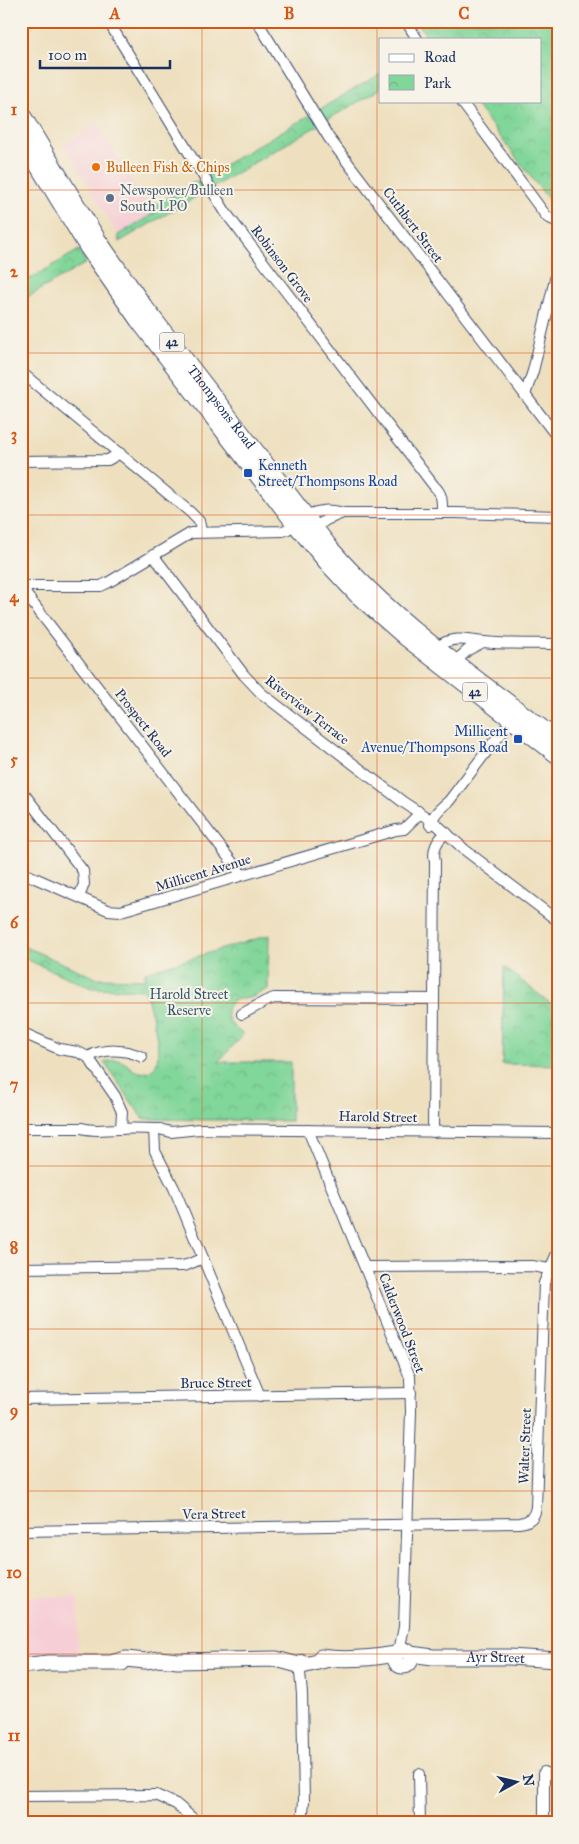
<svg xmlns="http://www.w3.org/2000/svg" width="579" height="1844" font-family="'IM FELL Great Primer',serif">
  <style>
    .built { fill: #f6cfd6 }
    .park { fill: url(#park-crowns); stroke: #4e827c }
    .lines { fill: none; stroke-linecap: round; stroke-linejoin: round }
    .street-casing { stroke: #3b4a6d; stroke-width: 12 }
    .secondary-casing { stroke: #3b4a6d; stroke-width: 17 }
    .primary-casing { stroke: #3b4a6d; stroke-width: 18 }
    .street { stroke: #fff; stroke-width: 10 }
    .secondary { stroke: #fff; stroke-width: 15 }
    .primary { stroke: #fff; stroke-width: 16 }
    .grid { fill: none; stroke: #d45514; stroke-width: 1; stroke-opacity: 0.55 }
    .food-dot { fill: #e8710a; stroke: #f7f3e8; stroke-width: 2 }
    .service-dot { fill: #5c6f8a; stroke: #f7f3e8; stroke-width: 2 }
    .transit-dot { fill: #1a4fb4; stroke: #f7f3e8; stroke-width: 2 }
    .labels { text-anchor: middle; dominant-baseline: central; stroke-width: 4; stroke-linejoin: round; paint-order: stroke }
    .shield { fill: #f7f3e8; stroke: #5d6a87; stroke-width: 1 }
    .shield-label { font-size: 12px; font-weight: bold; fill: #1b2f5e }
    .food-label { font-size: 14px; fill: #c56008; stroke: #f7f3e8; text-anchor: start }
    .service-label { font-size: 14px; fill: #4e5e75; stroke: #f7f3e8; text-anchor: start }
    .street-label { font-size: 14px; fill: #1b2f5e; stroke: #f7f3e8 }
    .transit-label { font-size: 14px; fill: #164399; stroke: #f7f3e8; text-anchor: start }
    .park-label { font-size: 14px; fill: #34596d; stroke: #f7f3e8 }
    .neatline { fill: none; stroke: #d45514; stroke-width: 2 }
    .grid-label { font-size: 16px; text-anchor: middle; font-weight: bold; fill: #d45514 }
  </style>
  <defs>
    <pattern id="park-crowns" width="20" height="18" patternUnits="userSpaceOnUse" patternTransform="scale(1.25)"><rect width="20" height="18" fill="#81d69a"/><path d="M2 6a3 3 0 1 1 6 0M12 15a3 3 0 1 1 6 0" fill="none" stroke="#6fb887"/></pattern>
  </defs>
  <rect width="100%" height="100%" fill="#f7f3e8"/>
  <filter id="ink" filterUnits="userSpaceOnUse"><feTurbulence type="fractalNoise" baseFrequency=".02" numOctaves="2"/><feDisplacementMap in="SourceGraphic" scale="10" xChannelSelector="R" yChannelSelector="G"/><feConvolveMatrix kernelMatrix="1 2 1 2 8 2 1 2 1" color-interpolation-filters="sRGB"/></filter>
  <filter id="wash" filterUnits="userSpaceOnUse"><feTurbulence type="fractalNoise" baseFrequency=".0096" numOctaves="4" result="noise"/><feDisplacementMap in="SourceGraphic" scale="20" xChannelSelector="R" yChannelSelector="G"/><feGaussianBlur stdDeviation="1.12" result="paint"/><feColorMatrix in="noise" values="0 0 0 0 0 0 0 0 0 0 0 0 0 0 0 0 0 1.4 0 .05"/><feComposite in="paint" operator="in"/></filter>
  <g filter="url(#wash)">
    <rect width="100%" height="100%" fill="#eee0bf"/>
    <g class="built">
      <polygon points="97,123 149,209 154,206 157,212 118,235 64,144"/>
      <polygon points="78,1596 78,1656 21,1657 21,1597"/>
    </g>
    <g class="park">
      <polygon points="417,21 558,21 558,207 554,207 473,101 540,101 540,39 428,39"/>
      <polygon points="380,74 380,89 119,242 118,235 156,212 154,206"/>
      <polygon points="79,250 86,263 21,301 21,284"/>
      <path d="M269 935 268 989C262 991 256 996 250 998 245 999 240 998 235 1000 218 1009 232 1030 244 1034L218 1062H291V1121L143 1119 104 1062C128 1055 125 1069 140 1072 175 1079 148 1004 145 990L91 988 21 957V945L96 978 145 979V972Z"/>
      <polygon points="504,967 555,1007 558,1003 558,1065 502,1064"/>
    </g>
  </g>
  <g filter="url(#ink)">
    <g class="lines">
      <defs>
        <g id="street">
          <path d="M108 21 226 213 434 486C443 494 442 502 442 513"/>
          <polyline points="257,21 329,138 558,438"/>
          <polyline points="406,21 417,39"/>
          <polyline points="461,101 547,217 558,222"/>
          <polyline points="21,372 190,512 199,521 201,531"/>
          <polyline points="525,395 533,371 558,267"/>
          <polyline points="21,461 108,460 120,453"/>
          <path d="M305 516C319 510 329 509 344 513H456L558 516"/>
          <polyline points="314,528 326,520 343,513"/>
          <polyline points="153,555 244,675 261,693 403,802 435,823 465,850 558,921"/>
          <polyline points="21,586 101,586 109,582 191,533 283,531 288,529 295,524"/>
          <polyline points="21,588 242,875"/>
          <path d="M437 654 442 644C456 636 469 641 484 642 508 645 533 643 558 644"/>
          <polyline points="449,662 458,659 468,650 483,642"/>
          <polyline points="21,790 83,871 84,884 79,897"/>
          <path d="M430 825C432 815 441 808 449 801L493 743 512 721"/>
          <polyline points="21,872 108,910 121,911 396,830 404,829 417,816 418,811"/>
          <polyline points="242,1014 266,1001 274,998 434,999"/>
          <polyline points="21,1032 59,1049 78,1052 88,1057 115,1096 122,1112 121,1129"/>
          <path d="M88 1057C104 1048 126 1049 142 1057"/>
          <path d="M21 1128H82C95 1132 105 1129 118 1129 132 1128 146 1129 160 1129"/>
          <polyline points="154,1129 155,1151 174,1188 260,1396"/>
          <polyline points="159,1129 171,1132 199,1129 558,1133"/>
          <polyline points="308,1130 410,1377 411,1411 404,1627 399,1651"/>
          <path d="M433 1132 435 861C432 850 437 839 447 833"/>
          <polyline points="365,1267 532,1266 549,1269"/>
          <polyline points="21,1268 182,1266 187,1265 203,1258"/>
          <polyline points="21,1399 411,1393"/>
          <path d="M21 1531 519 1523C529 1522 535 1517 536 1507L544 1283 558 1251"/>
          <polyline points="544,1772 544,1823"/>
          <polyline points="419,1774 420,1823"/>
          <polyline points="21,1796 156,1795 176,1804 198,1823"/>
          <polyline points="302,1823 304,1801 302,1694 300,1673 302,1660"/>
        </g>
        <g id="secondary">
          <circle cx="403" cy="1658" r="8"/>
          <path id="s1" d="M410 1654 433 1657H509L558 1660"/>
          <path d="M321 1657C346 1661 372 1658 396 1654"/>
          <polyline points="114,1662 126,1659 145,1661 159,1659 178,1661 276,1659 302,1666 329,1659"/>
          <polyline points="21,1666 48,1663 122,1663"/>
        </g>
        <g id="primary">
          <path id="s2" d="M21 113 98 240 144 306 332 550C397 625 480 680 558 740"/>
          <polyline points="21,138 88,248 138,320 295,524 328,564 357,595 406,638 558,756"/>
        </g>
      </defs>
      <use href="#street" class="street-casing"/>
      <use href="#secondary" class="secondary-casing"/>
      <use href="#primary" class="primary-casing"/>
      <use href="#street" class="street"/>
      <use href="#secondary" class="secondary"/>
      <use href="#primary" class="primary"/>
    </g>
  </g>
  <path class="grid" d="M202 21V1823M377 21V1823M21 190H558M21 353H558M21 515H558M21 678H558M21 841H558M21 1003H558M21 1166H558M21 1329H558M21 1491H558M21 1654H558"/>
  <circle class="food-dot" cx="96" cy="167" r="5"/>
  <circle class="service-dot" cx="110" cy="198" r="5"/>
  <g class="transit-dot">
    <rect x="243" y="468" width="10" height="10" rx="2.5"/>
    <rect x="513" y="734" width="10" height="10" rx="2.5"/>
  </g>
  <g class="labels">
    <g class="shield">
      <rect x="159.5" y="332.5" width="25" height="19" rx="4"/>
      <rect x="462.5" y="682.5" width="25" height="19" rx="4"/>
    </g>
    <g class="shield-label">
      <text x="172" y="342">42</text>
      <text x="475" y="692">42</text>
    </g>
    <g class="food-label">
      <text x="106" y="167">Bulleen Fish &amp; Chips</text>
    </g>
    <g class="service-label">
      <text x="120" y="190">Newspower/Bulleen<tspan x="120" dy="16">South LPO</tspan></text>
    </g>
    <g class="street-label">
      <text transform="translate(413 225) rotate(53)">Cuthbert Street</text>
      <text transform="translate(282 264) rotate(53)">Robinson Grove</text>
      <text stroke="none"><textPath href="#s2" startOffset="356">Thompsons Road</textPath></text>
      <text transform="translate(307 710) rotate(38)">Riverview Terrace</text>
      <text transform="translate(143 723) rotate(52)">Prospect Road</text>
      <text transform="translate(203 873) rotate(-17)">Millicent Avenue</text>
      <text transform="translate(378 1117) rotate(1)">Harold Street</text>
      <text transform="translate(402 1323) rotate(69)">Calderwood Street</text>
      <text transform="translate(216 1383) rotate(-1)">Bruce Street</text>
      <text transform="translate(525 1446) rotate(-88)">Walter Street</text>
      <text transform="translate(214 1514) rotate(-1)">Vera Street</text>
      <text stroke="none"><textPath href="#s1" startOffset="86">Ayr Street</textPath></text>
    </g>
    <g class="transit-label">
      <text x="258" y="465">Kenneth<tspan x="258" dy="16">Street/Thompsons Road</tspan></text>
      <text x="508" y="731" text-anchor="end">Millicent<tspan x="508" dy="16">Avenue/Thompsons Road</tspan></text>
    </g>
    <g class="park-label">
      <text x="189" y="994">Harold Street<tspan x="189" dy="16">Reserve</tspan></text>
    </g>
  </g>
  <rect width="579" height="1844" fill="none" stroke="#f7f3e8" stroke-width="55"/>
  <rect x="379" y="38" width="162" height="65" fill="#f7f3e8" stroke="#9fa5b1"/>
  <rect x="389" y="54" width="25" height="8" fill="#ffffff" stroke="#9fa5b1"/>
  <text x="424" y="62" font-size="15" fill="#1b2f5e">Road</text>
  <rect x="389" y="75" width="25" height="15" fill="url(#park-crowns)" stroke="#9fa5b1"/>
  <text x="424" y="88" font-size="15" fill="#1b2f5e">Park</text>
  <g transform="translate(516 1782) rotate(82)" stroke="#f7f3e8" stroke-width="4" paint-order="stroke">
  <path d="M0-4L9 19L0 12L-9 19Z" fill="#1b2f5e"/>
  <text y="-8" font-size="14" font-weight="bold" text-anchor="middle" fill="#1b2f5e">N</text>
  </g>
  <path d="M40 60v8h130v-8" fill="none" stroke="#1b2f5e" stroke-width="2.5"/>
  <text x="48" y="60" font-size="15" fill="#1b2f5e" stroke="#f7f3e8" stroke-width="4" paint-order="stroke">100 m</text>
  <rect x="28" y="28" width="524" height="1788" class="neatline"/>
  <g class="grid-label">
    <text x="115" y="19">A</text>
    <text x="289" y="19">B</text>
    <text x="464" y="19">C</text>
    <text x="14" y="115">1</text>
    <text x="14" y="277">2</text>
    <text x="14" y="440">3</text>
    <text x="14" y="602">4</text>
    <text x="14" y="765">5</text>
    <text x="14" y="928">6</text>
    <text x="14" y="1090">7</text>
    <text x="14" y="1253">8</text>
    <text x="14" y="1416">9</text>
    <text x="14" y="1578">10</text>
    <text x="14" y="1741">11</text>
  </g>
</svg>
